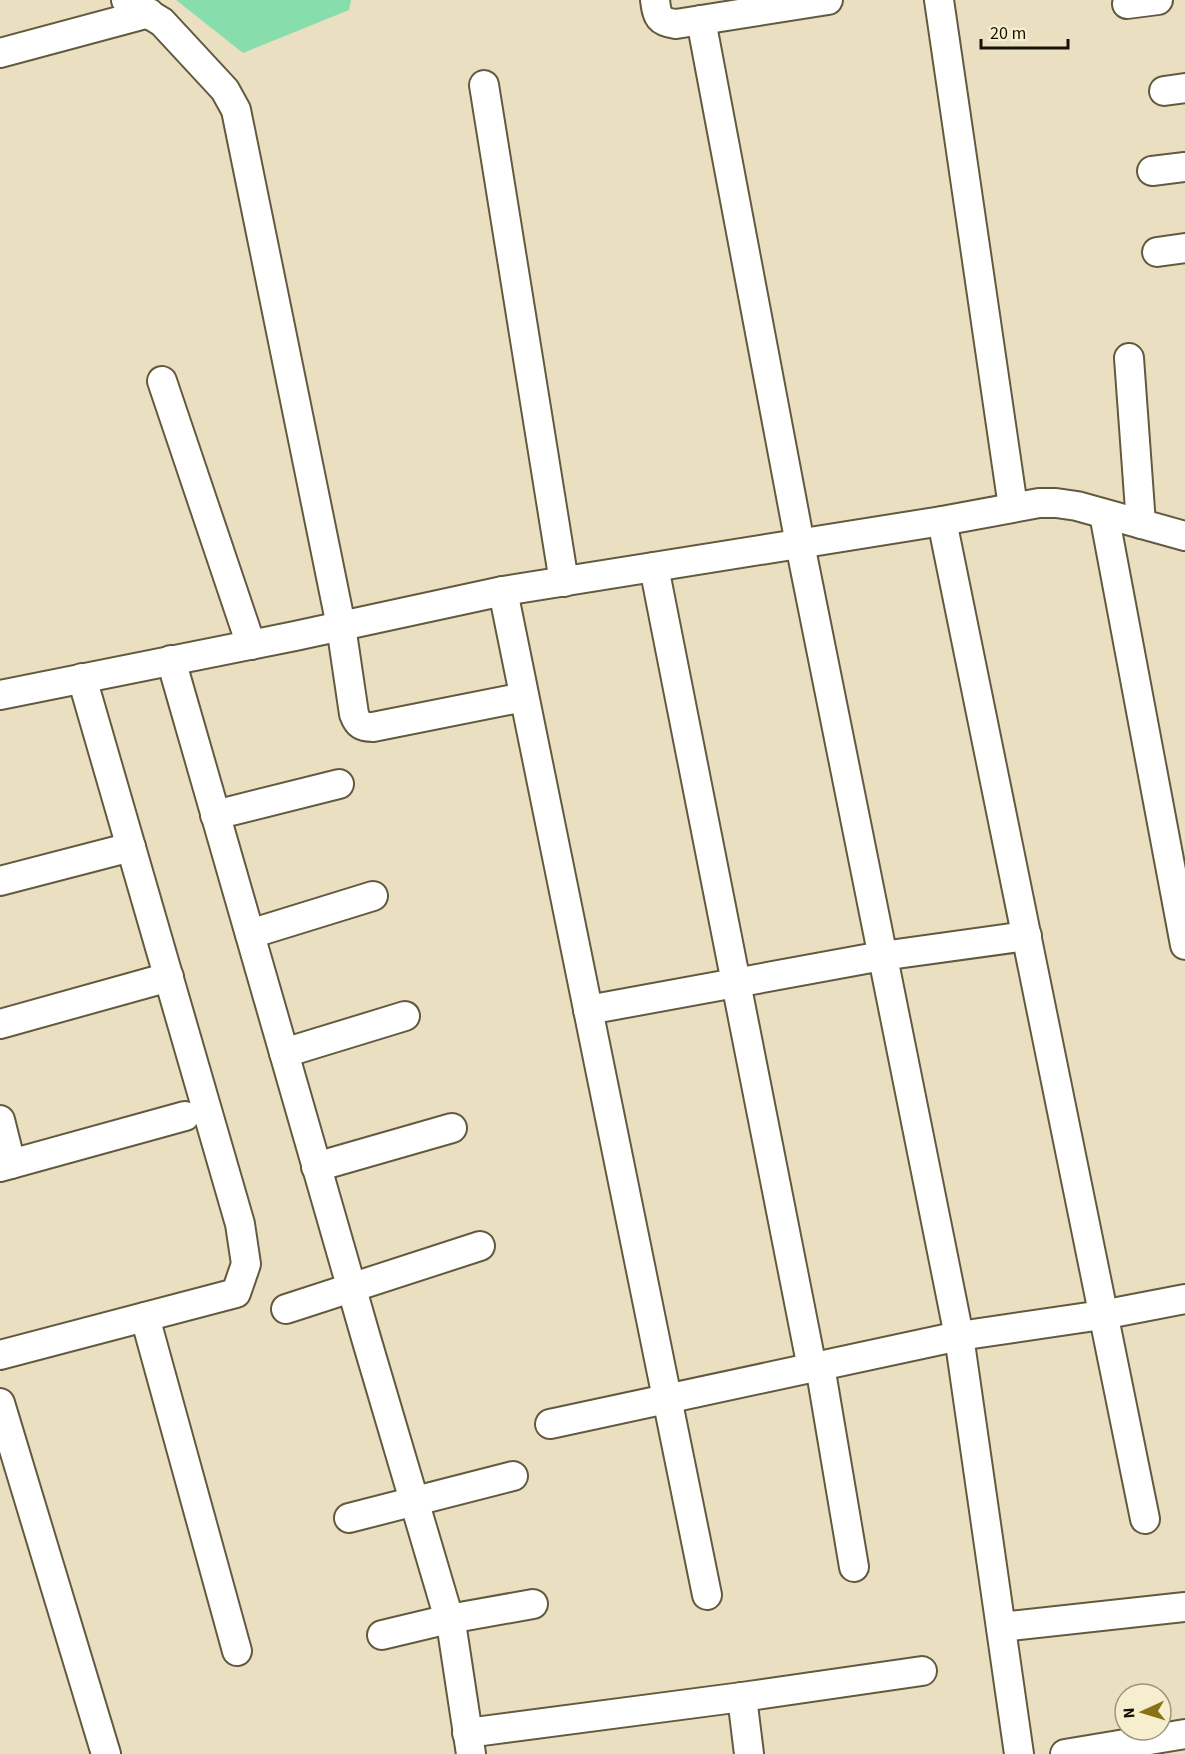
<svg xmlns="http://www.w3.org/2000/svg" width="1185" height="1754" font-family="'Source Sans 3',sans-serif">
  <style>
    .green { fill: #88ddac }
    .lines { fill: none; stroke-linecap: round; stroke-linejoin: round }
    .minor-casing { stroke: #625a3e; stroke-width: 32 }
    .minor { stroke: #fff; stroke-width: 28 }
  </style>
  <rect width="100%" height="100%" fill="#eae0c1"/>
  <polygon class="green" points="176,0 351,0 349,10 243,53"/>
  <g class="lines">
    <defs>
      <g id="minor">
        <path d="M126 0 162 22 225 90 236 110 341 626 354 714C358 725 362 727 373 727L524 697"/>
        <path d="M655 0C657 17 659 22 676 24L828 0"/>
        <polyline points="939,0 1013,507"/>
        <polyline points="1127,4 1158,0"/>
        <polyline points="701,20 800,544 959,1336 1019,1754"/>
        <polyline points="0,53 149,13"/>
        <polyline points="484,85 564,582"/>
        <polyline points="1164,91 1185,88"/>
        <polyline points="1152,171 1185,167"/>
        <polyline points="1157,252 1185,248"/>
        <polyline points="1129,358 1141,524"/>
        <polyline points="162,381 251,645"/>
        <polyline points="1104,514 1185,945"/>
        <polyline points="942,521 1145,1519"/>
        <polyline points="654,567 812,1368"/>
        <polyline points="503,591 707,1595"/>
        <polyline points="171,660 366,1338 452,1629 471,1754"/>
        <polyline points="0,695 295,636 503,591 942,521 1039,503 1056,503 1077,506 1185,536"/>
        <polyline points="215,815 339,784"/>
        <polyline points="0,881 131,847"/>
        <polyline points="250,934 373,896"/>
        <polyline points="588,1010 882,956 1027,936"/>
        <polyline points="0,1024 169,977"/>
        <polyline points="284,1053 405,1016"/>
        <polyline points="0,1120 11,1164"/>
        <polyline points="0,1167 185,1116"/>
        <polyline points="316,1167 452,1128"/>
        <polyline points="286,1309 480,1246"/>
        <polyline points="145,1317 237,1651"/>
        <polyline points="0,1355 236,1293 246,1264 240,1224 82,678"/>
        <polyline points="820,1366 854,1567"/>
        <polyline points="0,1403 106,1754"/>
        <polyline points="550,1424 959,1336 1102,1315 1185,1299"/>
        <polyline points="349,1518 513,1476"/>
        <polyline points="1001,1627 1185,1607"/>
        <polyline points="382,1635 449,1619 533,1604"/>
        <polyline points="742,1697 749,1754"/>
        <polyline points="467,1733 742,1697 922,1671"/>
        <polyline points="1065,1754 1185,1734"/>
      </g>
    </defs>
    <use href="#minor" class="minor-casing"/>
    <use href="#minor" class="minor"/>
  </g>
  <g transform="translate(1143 1712) rotate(266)"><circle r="28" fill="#f7eece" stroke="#9d967e" stroke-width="1.5"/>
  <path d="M0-4.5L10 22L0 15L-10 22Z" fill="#877315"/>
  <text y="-9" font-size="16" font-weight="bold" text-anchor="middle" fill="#151107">N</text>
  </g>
  <path d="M981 39v9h87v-9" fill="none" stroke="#151107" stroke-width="3"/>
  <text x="990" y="39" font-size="18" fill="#151107" stroke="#f7eece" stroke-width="4.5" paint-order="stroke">20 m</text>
</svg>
